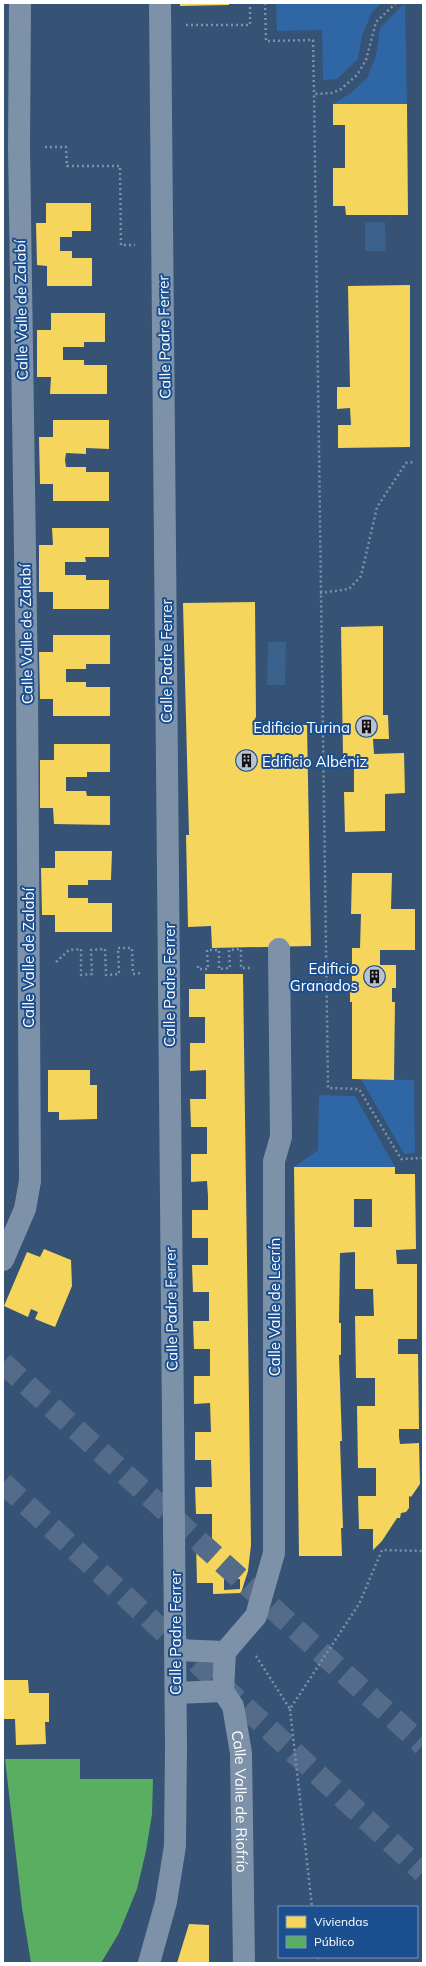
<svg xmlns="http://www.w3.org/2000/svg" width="426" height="1966" font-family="Mulish,sans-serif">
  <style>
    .green { fill: #2f66a5 }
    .water { fill: #3b618d }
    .homes { fill: #f6d55c; fill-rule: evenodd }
    .public { fill: #5aae61 }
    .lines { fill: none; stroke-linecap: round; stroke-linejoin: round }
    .highway-tunnel { stroke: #546c89; stroke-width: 22; stroke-dasharray: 22 11; stroke-linecap: butt }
    .path { stroke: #7d92a8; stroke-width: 2.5; stroke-dasharray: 2 3; stroke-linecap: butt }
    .minor { stroke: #7d92a8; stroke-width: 22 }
    .labels { text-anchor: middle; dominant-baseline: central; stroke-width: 4; stroke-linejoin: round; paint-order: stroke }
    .street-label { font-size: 15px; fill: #fff; stroke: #1b4f8f }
    .poi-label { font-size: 15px; fill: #fff; stroke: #1b4f8f; text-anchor: end }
  </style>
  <rect width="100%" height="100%" fill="#365274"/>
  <g class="green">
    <polygon points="276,3 382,3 372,12 362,36 358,59 337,79 323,80 322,30 277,31"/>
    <polygon points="405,3 407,104 333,104 351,93 367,78 376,56 380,28"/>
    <polygon points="361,1079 414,1080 415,1153 404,1154"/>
    <polygon points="319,1095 355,1096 395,1167 294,1167 318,1150"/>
  </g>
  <g class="water">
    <polygon points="365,222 385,222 386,251 365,251"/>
    <polygon points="268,642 286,642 285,685 267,685"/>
  </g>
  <g class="homes">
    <polygon points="180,3 229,3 229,5 180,6"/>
    <polygon points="333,104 407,104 408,215 346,215 345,206 333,206 333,168 345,168 345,125 333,125"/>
    <polygon points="46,203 91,203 91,231 72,231 72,237 60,237 60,251 72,251 72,258 92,258 92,286 47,286 47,266 37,265 36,223 46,223"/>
    <polygon points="410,285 410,447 338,448 338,425 351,425 350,408 337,409 337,387 350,387 348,286"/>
    <polygon points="51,313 105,313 105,342 84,342 84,347 63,347 63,360 84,360 84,365 107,365 107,394 50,394 51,377 37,377 37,330 51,330"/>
    <polygon points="53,420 109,420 109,449 86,448 86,454 66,453 65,460 66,467 86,467 86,472 109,472 109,501 53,501 53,484 40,484 39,437 53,437"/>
    <polygon points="52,528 109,528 109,557 85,557 86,562 65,562 65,575 86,575 86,580 109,580 109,609 53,609 53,592 39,592 39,545 53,545"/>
    <polygon points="255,602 256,717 252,724 307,725 311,946 212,948 211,926 188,927 186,835 189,835 183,603"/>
    <polygon points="383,626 383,715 388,715 389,739 373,739 374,754 404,753 405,793 385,794 385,831 345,832 344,792 354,792 354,756 343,756 341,627"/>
    <polygon points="53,635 110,635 110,664 86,664 86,669 66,669 66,682 86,682 86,687 110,687 110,716 53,716 53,699 40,699 39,652 53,652"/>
    <polygon points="54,744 110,744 110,772 87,772 87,777 66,777 66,791 86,791 87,796 110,796 110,825 54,824 53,808 40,808 40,760 54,760"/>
    <polygon points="55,851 112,851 111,880 88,880 88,885 68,885 68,898 88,898 88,903 112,903 112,932 55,932 55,915 42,915 41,868 55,868"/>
    <polygon points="352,873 392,873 391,909 415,909 415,950 380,950 380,965 396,965 396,988 392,988 392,1002 395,1002 394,1080 352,1079 352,1002 350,1002 350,990 352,990 352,948 360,948 361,914 351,914"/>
    <path d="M205 974H243L251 1545 248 1571 241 1593 213 1594V1583H197L196 1543 212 1542V1514H196L195 1487H212L211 1460H195V1432H211L210 1403 194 1404V1376H210V1349H194L193 1321H209V1292H193L192 1265H208V1238H192V1210H208V1196L207 1181 191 1182V1154H207V1127H191L190 1099H206V1070L190 1071V1043H205V1017H189V989H205ZM224 1579H240V1589L224 1590Z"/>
    <polygon points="48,1070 90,1070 90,1085 97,1085 97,1119 59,1120 59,1112 48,1112"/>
    <path d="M294 1167H395V1174H415L416 1249 396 1250 397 1264H417V1339H398V1354H418L419 1429H399V1437L400 1444 419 1443 420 1484 411 1497 409 1496V1508L406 1512 401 1513 400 1518H397L382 1541 373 1550V1529H359L358 1496H376V1468H358L357 1406H375V1378H356L355 1316H374L373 1289H355V1252L340 1253 339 1323H341V1355H339L342 1441H340L343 1528H341L342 1556H299ZM354 1199H372V1227H354Z"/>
    <polygon points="44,1249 71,1260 72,1286 55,1327 35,1319 38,1312 31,1309 28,1317 4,1306 27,1252 40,1257"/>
    <polygon points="3,1680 28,1680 29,1693 49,1693 49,1722 45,1722 46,1744 16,1745 15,1719 3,1719"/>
    <polygon points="189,1924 209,1925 209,1963 177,1963"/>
  </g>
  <polygon class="public" points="5,1759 80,1759 80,1779 153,1779 152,1814 146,1851 137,1889 119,1933 101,1963 31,1963 22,1908"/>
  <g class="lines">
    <g class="highway-tunnel">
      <polyline points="3,1363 423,1745"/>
      <polyline points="3,1483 423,1872"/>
    </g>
    <g class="path">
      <polyline points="265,3 266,41 313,40 314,94"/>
      <polyline points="396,3 376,22 366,60 357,75 341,89 332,93 314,94 328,1088 359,1089 401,1159 422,1158"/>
      <polyline points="186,25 250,25 250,3"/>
      <polyline points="45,147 66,147 67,166 120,166 121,245 135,245"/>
      <polyline points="320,593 349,589 361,576 377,507 406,463 415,462"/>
      <polyline points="56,962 69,950 81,949 81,975 92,974 91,950 105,949 106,975 119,974 118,948 132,948 133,974 141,973"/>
      <polyline points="198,966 198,969 208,969 207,950 219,950 219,969 230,968 229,950 241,949 241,968 253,968"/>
      <polyline points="256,1656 290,1709 359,1604 382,1550 423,1551"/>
      <polyline points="290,1709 312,1907"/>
      <polyline points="318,1957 319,1963"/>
    </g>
    <g class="minor">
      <polyline points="3,1260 25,1209 30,1181 27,687 19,147 20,3"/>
      <polyline points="176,1650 225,1652"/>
      <polyline points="225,1652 256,1616 274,1553 274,1161 281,1137 279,949"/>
      <path id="s1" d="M223 1691 233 1706 241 1753 244 1963"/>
      <polyline points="223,1691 225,1652"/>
      <polyline points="176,1693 223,1691"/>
      <polyline points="149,1963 166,1902 175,1846 176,1746 160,3"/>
    </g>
  </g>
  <defs>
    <symbol id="building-disc" viewBox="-11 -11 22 22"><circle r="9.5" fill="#b9c2ce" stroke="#1b4f8f"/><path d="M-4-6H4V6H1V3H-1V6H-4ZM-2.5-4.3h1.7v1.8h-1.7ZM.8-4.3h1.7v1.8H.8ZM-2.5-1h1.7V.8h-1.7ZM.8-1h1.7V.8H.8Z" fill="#111"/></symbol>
  </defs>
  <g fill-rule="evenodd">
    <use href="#building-disc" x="354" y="714" width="25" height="25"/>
    <use href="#building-disc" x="234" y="748" width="25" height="25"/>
    <use href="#building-disc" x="362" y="964" width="25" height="25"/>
  </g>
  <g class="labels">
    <g class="street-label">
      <text transform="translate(21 310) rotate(-91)">Calle Valle de Zalabí</text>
      <text transform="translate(164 337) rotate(-91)">Calle Padre Ferrer</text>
      <text transform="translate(26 634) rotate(-91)">Calle Valle de Zalabí</text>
      <text transform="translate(166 661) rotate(-90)">Calle Padre Ferrer</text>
      <text transform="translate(28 958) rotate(-90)">Calle Valle de Zalabí</text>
      <text transform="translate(169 985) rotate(-90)">Calle Padre Ferrer</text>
      <text transform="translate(274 1307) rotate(-90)">Calle Valle de Lecrín</text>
      <text transform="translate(171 1309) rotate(-91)">Calle Padre Ferrer</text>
      <text transform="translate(175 1633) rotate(-90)">Calle Padre Ferrer</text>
      <text stroke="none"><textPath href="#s1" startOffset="114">Calle Valle de Riofrío</textPath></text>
    </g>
    <g class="poi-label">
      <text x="350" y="727">Edificio Turina</text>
      <text x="262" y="761" text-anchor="start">Edificio Albéniz</text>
      <text x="358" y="968">Edificio<tspan x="358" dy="17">Granados</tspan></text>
    </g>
  </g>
  <rect width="426" height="1966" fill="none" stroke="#ffffff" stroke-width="8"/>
  <rect x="278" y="1906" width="140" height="52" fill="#1b4f8f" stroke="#7695bc"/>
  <rect x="286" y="1916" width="20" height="12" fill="#f6d55c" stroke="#7695bc"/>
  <text x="314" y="1926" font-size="12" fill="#ffffff">Viviendas</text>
  <rect x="286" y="1936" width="20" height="12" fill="#5aae61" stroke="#7695bc"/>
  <text x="314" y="1946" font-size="12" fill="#ffffff">Público</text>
</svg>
